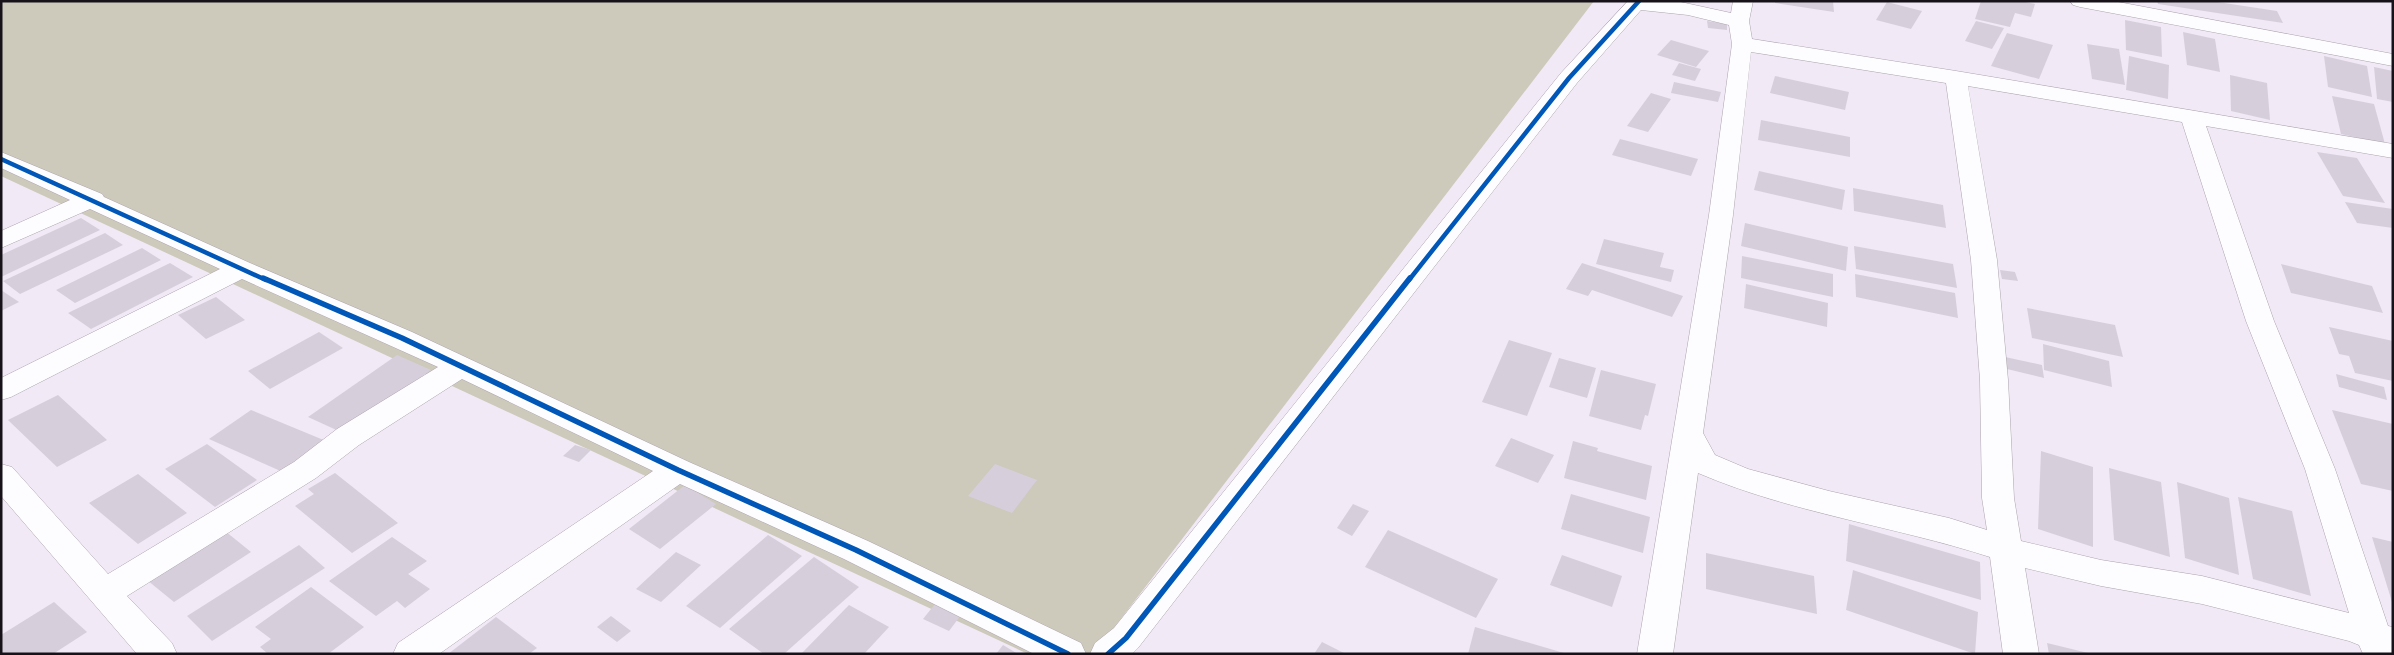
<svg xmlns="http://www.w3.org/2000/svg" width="2394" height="655" font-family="'Exo 2',sans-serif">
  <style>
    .forest { fill: #cdc9bb }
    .building { fill: #d6cfdb }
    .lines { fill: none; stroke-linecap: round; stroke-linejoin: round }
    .street-casing { stroke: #aba4ae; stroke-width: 1 }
    .street { fill: #fdfcfe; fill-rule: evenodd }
    .cycleway-far1-casing { stroke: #fff; stroke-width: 7 }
    .cycleway-casing { stroke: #fff; stroke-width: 9 }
    .cycleway-far1 { stroke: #0057b8; stroke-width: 4.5 }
    .cycleway { stroke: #0057b8; stroke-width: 5.5 }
  </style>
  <rect width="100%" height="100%" fill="#f1e9f6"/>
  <polygon class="forest" points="1,1 1594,1 1094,654 1028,654 1,176"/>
  <g class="building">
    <polygon points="1775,1 1833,1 1834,12 1775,3"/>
    <polygon points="1981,1 2021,1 2035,4 2031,17 2015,13 2010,27 1975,19"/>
    <polygon points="2157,1 2211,1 2277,11 2283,23 2158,4"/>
    <polygon points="1887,2 1922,11 1911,29 1876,20"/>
    <polygon points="2125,20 2161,27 2162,57 2126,50"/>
    <polygon points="1707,21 1727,24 1727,30 1708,28"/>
    <polygon points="1976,21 2004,28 1992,49 1965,41"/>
    <polygon points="2183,32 2215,39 2220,72 2187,65"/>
    <polygon points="2007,33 2053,45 2039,79 1991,66"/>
    <polygon points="1671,40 1709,51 1696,67 1657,55"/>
    <polygon points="2087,44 2119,49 2125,85 2092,79"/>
    <polygon points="2129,56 2169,65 2168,99 2126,90"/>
    <polygon points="2324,56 2367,66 2372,97 2328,87"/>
    <polygon points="1679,63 1701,69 1695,81 1672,75"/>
    <polygon points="2374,67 2393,71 2393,102 2377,99"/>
    <polygon points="2230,75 2267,83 2270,120 2231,111"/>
    <polygon points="1775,76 1849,92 1845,110 1770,93"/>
    <polygon points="1674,82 1721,92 1718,102 1671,93"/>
    <polygon points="1651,93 1671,99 1648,132 1627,126"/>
    <polygon points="2332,96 2374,104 2385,144 2341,134"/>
    <polygon points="1761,120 1850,137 1850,157 1758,140"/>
    <polygon points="1620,139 1698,159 1691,176 1612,155"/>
    <polygon points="2317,152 2357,158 2385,203 2343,196"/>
    <polygon points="1759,171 1845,190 1842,210 1754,190"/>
    <polygon points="1853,188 1943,205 1946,228 1854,211"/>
    <polygon points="2345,202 2393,209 2393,228 2357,223"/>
    <polygon points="81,218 100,230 1,277 1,255"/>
    <polygon points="1745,223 1848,247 1846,271 1741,246"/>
    <polygon points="105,233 123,245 20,294 3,281"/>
    <polygon points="1604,239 1664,253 1660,267 1674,270 1671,282 1596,264"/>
    <polygon points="1854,246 1953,264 1957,288 1856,269"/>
    <polygon points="142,248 161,260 75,303 56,290"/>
    <polygon points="1742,256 1833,274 1833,297 1741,278"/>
    <polygon points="170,263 193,277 91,329 68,313"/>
    <polygon points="1582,263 1683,296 1672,317 1592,290 1588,296 1566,289"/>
    <polygon points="2281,264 2372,286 2383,313 2291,293"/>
    <polygon points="2000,270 2015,272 2018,281 2002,279"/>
    <polygon points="1855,274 1955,293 1958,318 1856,297"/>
    <polygon points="1746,284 1828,303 1827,327 1744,308"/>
    <polygon points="1,290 19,302 1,311"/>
    <polygon points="216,297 245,320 206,339 178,315"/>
    <polygon points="2027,308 2115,325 2123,357 2032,338"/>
    <polygon points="2329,327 2393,341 2393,381 2355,373 2349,356 2339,354"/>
    <polygon points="319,332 343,348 270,389 248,371"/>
    <polygon points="1509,340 1552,353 1527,416 1482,402"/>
    <polygon points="2043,344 2109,361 2112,387 2044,370"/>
    <polygon points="397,355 431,370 343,433 308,417"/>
    <polygon points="2005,357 2042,365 2044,378 2007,369"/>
    <polygon points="1559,358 1596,368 1587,398 1549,387"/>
    <polygon points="1601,370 1656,384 1648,416 1645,415 1641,430 1589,416"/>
    <polygon points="2336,374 2384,387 2387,400 2339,387"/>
    <polygon points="58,395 107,440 57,467 8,420"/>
    <polygon points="251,410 326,441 285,473 209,439"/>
    <polygon points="2332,410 2393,424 2393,491 2361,484"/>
    <polygon points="1511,438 1554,455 1538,483 1495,466"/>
    <polygon points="1573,441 1598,448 1597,451 1652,466 1646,500 1564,478"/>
    <polygon points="207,444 257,480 215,507 165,469"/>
    <polygon points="575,445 591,450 579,462 563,456"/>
    <polygon points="2041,451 2093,467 2093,547 2038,529"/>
    <polygon points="995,464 1037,480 1012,513 968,496"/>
    <polygon points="2109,468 2161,482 2170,557 2114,540"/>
    <polygon points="335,473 398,523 352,553 295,506 314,494 308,489"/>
    <polygon points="138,474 187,513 138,544 89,503"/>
    <polygon points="2177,482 2229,498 2239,575 2185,558"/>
    <polygon points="685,485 716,504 660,549 629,529"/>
    <polygon points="1571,494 1650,517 1643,553 1561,529"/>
    <polygon points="2238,497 2292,511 2311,596 2253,579"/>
    <polygon points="1353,504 1369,511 1352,536 1337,528"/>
    <polygon points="1849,524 1980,562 1981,600 1846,561"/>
    <polygon points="1388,530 1498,579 1476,618 1365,567"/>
    <polygon points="225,531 251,552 174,602 147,580"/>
    <polygon points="768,535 802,556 720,628 686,606"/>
    <polygon points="392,537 427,561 408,574 430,589 405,608 397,601 376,616 329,581"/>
    <polygon points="2372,537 2393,542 2393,602 2392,602"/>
    <polygon points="299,545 325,568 212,641 187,616"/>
    <polygon points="676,552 701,565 661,602 636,589"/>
    <polygon points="1706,553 1814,576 1817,614 1706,589"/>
    <polygon points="1562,555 1622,576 1612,607 1550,585"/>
    <polygon points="814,557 859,587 784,654 764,654 729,629"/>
    <polygon points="1853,570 1978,612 1975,654 1846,610"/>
    <polygon points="311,587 364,627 328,654 268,654 260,647 271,639 255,627"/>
    <polygon points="54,602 87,632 53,654 1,654 1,635"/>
    <polygon points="935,604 961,615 949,631 923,619"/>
    <polygon points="849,605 889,627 864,654 801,654"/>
    <polygon points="611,616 631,631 617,642 597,627"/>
    <polygon points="496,617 537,648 529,654 448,654"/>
    <polygon points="1475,627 1564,653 1564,654 1468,654"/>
    <polygon points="1322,642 1346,654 1314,654"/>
    <polygon points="2047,643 2088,653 2088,654 2049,654"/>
    <polygon points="1003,645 1018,654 996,654"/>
  </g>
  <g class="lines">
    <defs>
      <g id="street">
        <path d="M1628 1H1676L1731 13 1733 1H1753L1749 21 1752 39 1956 71 2393 144V158L2206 126 2274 321 2335 469 2388 626 2393 627V654H2363L2359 645 2349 641 2202 604 2101 586 2025 568 2039 654H2003L1990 557C1894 526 1791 513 1698 473L1673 654H1637L1709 215 1732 44 1729 25 1688 15 1641 10 1577 83 1138 648 1132 654H1090L1095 643 1114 628 1561 73ZM1751 52 1946 83 1971 260 1980 380 1982 498 1987 530 1949 518 1829 491 1748 469 1715 455 1703 433 1733 215ZM1968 86 2182 122 2246 321 2305 469 2349 613 2202 576 2101 560 2021 541 2014 498 2008 380 1997 260Z"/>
        <polygon points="2070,1 2113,1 2393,54 2393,66 2080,7 2073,5"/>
        <polygon points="1,152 102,194 104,197 250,263 412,332 689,462 868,541 1081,643 1086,654 1034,654 844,559 680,484 439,654 393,654 398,643 653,471 462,379 359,445 316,478 127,596 172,643 177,654 137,654 1,496 1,464 12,467 108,574 294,462 337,429 438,367 242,279 11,397 1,400 1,378 220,269 90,209 1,248 1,231 70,200 1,168"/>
      </g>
    </defs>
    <use href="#street" class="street-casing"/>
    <use href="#street" class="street"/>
    <defs>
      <g id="cycleway-far1">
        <polyline points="1,159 266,280"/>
        <polyline points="1409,280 1569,78 1639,1"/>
      </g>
      <g id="cycleway">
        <polyline points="263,278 402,338 678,470 856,550 1068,654"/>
        <polyline points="1108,654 1126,638 1410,278"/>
      </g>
    </defs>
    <use href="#cycleway-far1" class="cycleway-far1-casing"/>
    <use href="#cycleway" class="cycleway-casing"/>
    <use href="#cycleway-far1" class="cycleway-far1"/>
    <use href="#cycleway" class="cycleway"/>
  </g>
  <rect width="2394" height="655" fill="none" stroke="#17121a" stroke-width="5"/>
</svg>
